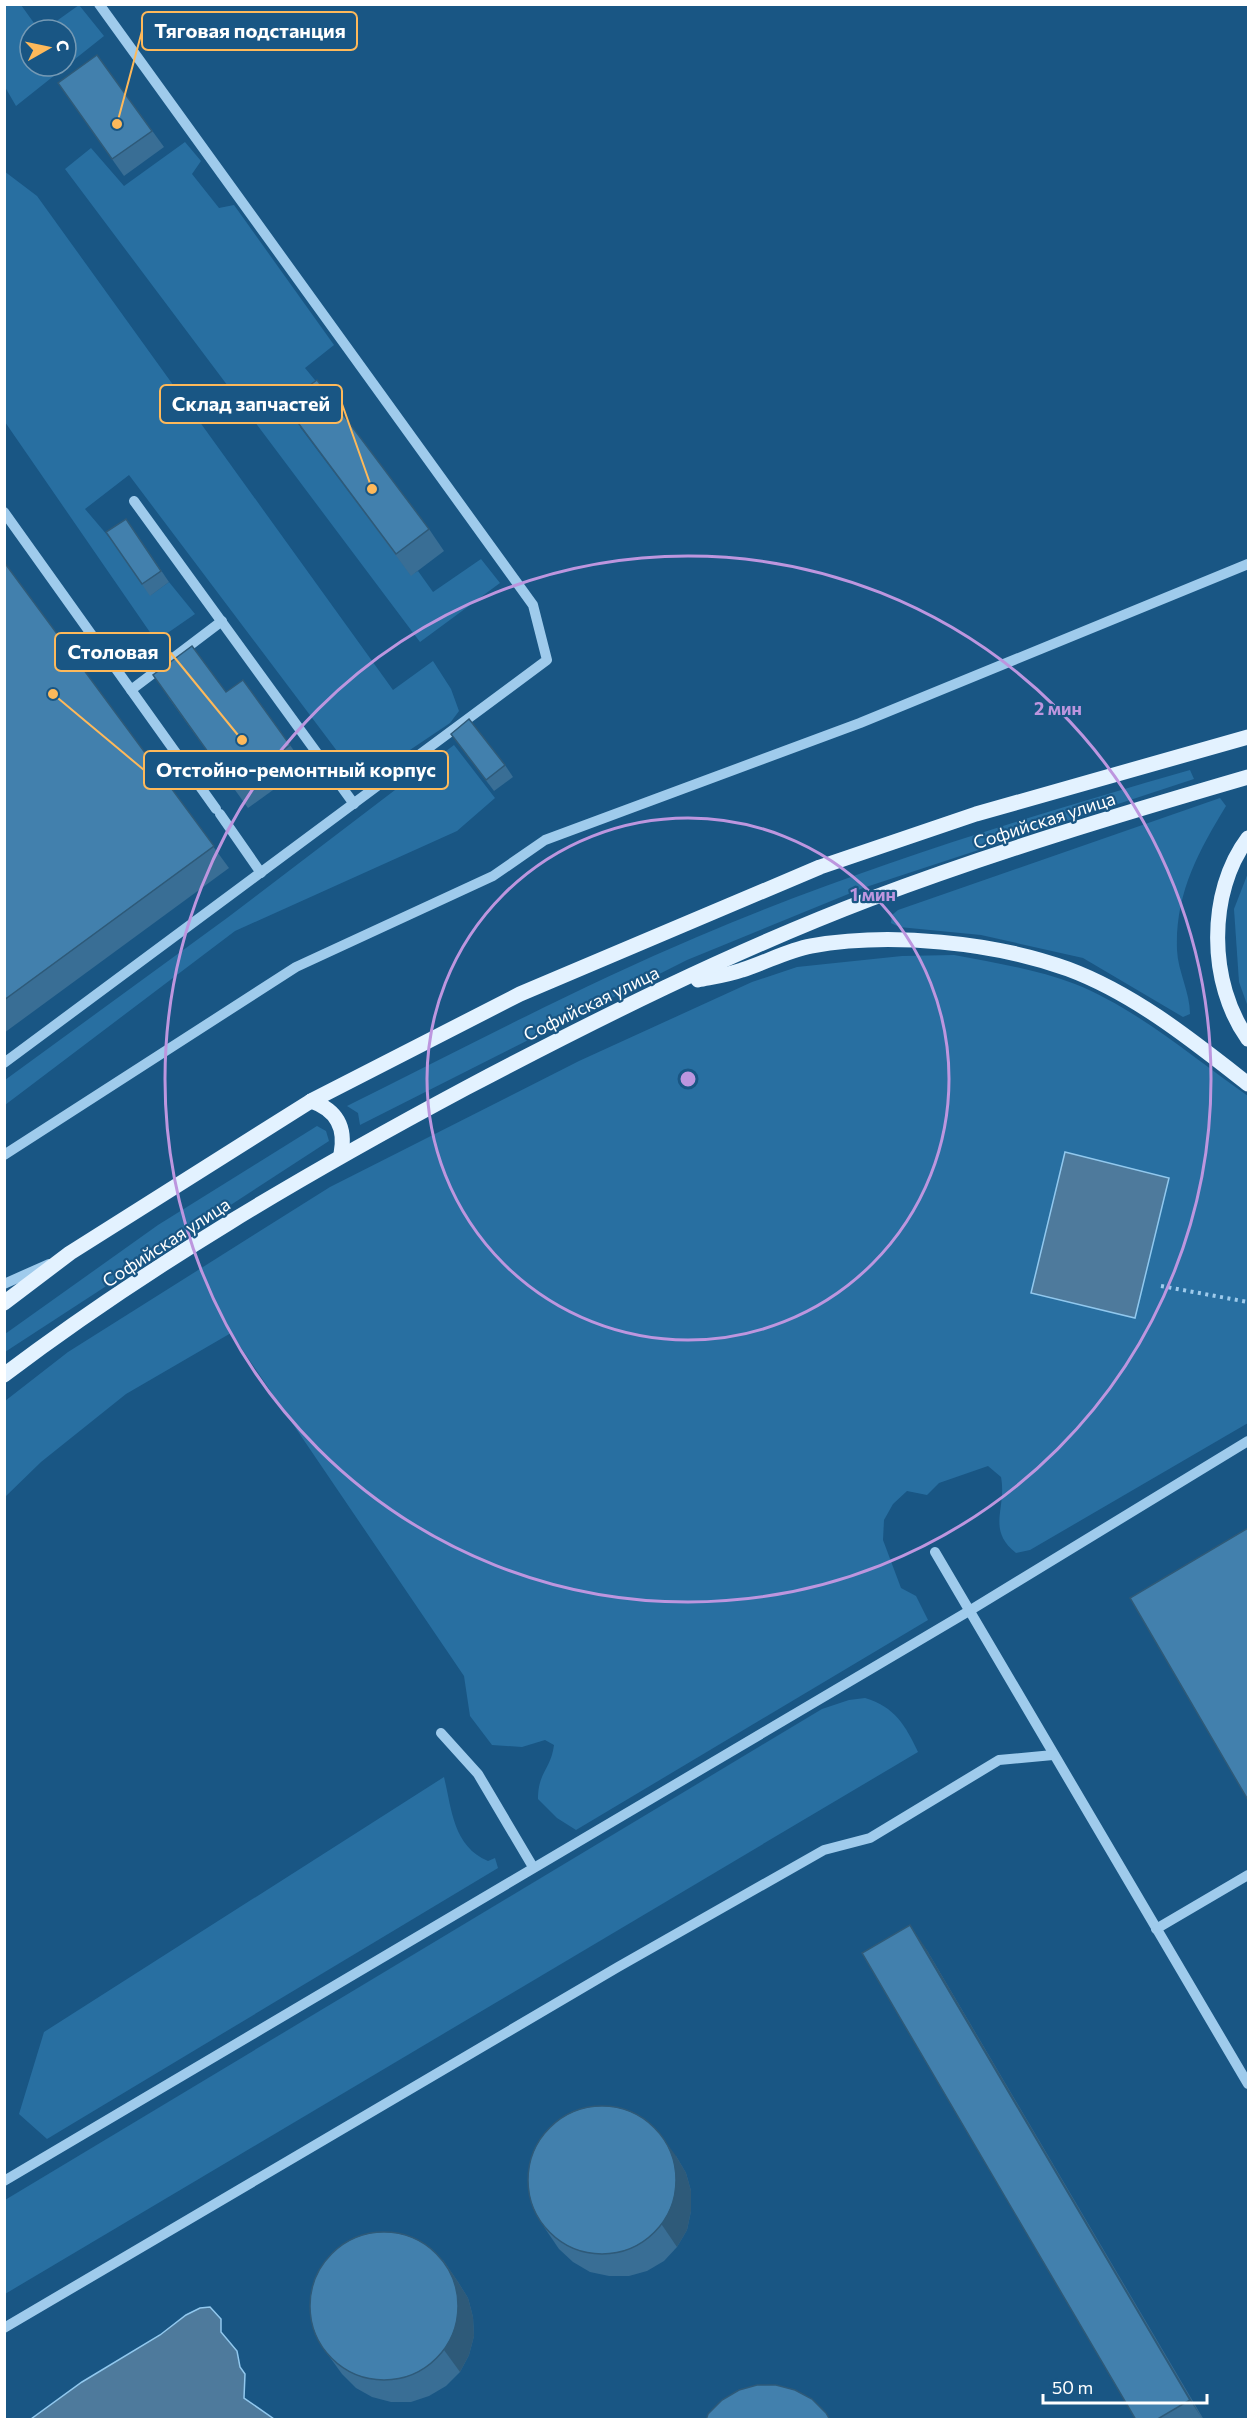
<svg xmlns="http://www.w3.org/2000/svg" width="1253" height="2424" font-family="Commissioner,sans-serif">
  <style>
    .green { fill: #286fa1 }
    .water { fill: #4e7a9c; stroke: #91c8ee; stroke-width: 1.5 }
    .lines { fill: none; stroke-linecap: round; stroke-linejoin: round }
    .path { stroke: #9fcbec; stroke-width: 4; stroke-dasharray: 3 4.5; stroke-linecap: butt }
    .minor { stroke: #9fcbec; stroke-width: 10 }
    .major { stroke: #e3f2ff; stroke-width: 15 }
    .wall { fill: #396e95 }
    .shaded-wall { fill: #2e5a79 }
    .building { fill: #4280ad; stroke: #2e5a79; stroke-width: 1.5 }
    .ring { fill: none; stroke: #bd96df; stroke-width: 3 }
    .labels { text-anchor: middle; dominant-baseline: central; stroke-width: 4.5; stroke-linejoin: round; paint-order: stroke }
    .street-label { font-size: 18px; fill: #fff; stroke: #195684 }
    .centre { fill: #bd96df; stroke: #195684; stroke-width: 3 }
    .ring-label { font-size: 18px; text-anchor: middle; font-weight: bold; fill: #bd96df; stroke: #195684; stroke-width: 4.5; stroke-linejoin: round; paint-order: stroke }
    .leader { fill: none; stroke: #feb95a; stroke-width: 2 }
    .callout-dot { fill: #feb95a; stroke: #195684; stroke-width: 2 }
    .callout { fill: #195684; stroke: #feb95a; stroke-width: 2 }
    .callout-label { font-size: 20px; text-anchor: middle; font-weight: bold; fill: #fff }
  </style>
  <rect width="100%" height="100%" fill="#195684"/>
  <g class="green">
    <polygon points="5,4 21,5 39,30 30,30 30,66 66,66 66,30 44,30 79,5 104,36 16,106 5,87"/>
    <polygon points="185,142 201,161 192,174 219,208 234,205 334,345 305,368 333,402 300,427 411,575 418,571 433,592 481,559 500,583 420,642 65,169 91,148 124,186"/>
    <polygon points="4,171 37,196 393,690 433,661 451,689 459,711 450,723 395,760 337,751 129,475 85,509 114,543 151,595 169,582 195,614 156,641 5,422"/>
    <polygon points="454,745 495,798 457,831 235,931 5,1105 5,1080 227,918"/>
    <path d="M1190 770 1194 779 863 888 687 960 360 1125 358 1113 347 1106C462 1049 579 987 697 937 856 869 1023 818 1190 770Z"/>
    <path d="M1220 798 1226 806C1198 852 1175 894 1177 950 1178 972 1190 992 1190 1014L1183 1017 1083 958 981 935 899 927 891 923 892 915 898 910Z"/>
    <polygon points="1248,873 1248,1007 1239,982 1234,909"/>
    <path d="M954 955C995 963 1035 969 1075 984 1136 1008 1195 1059 1248 1096V1423L1030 1550 1016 1553C986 1529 1007 1509 1001 1477L988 1466 939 1483 927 1495 907 1491 893 1504 884 1520 883 1540 901 1588 916 1596 928 1620 576 1830 557 1818 538 1799C538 1772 551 1769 554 1745L545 1740 522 1747 492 1745 470 1716 464 1676 231 1333 126 1394 41 1462 5 1497V1401L68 1352 330 1187 579 1061 752 982 797 967 902 956Z"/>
    <polygon points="317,1126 326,1131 329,1141 5,1352 5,1334 158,1225"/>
    <path d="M865 1698C895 1707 905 1725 918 1752L5 2294V2200L822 1709 849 1700Z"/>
    <path d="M444 1777C452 1810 453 1846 488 1861L495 1858 498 1868 47 2139 19 2114 44 2032Z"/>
  </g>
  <g class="water">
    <polygon points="1065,1152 1169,1178 1135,1318 1031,1293"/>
    <polygon points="210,2307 221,2319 221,2332 237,2351 240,2367 245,2374 244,2398 274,2419 31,2419 82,2382 160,2335 186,2315 200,2308"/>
  </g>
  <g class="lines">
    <polyline class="path" points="1161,1286 1248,1302"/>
    <g class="minor">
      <polyline points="134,501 354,804"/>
      <polyline points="4,512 216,809"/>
      <polyline points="131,690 222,621"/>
      <polyline points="220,814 261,873"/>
      <polyline points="4,1063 547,660 533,605 99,4"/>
      <polyline points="4,1155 296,967 493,876 545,840 860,723 1248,564"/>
      <polyline points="4,1284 49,1264"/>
      <polyline points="935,1552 1248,2084"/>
      <polyline points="441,1733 478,1774 533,1867"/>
      <polyline points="1156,1929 1248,1875"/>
      <polyline points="4,2181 969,1611 1248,1441"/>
      <polyline points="4,2328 618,1967 824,1850 870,1838 999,1760 1053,1755"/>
    </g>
    <g class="major">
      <path d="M1248 838C1207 892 1208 984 1248 1039"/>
      <path d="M698 980C713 977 728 975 742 970 765 963 788 950 811 946 890 932 993 942 1068 969 1135 994 1193 1041 1248 1084"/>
      <path d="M311 1101C337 1110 346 1128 341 1154"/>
      <polyline points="4,1303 70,1253 311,1101 520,994 820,867 976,814 1248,737"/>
      <path d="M4 1375C148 1266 307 1173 466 1088 597 1019 731 952 870 899 994 852 1121 814 1248 777"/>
    </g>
  </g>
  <g class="wall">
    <polygon points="97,55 164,147 124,176 58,83"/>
    <polygon points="284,404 429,529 444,551 411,576"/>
    <polygon points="126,519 169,582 150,596 106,532"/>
    <polygon points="4,562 229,868 4,1033"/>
    <polygon points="226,692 290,745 305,767 248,808 168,697"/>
    <polygon points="451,734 505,765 513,777 494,791"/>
    <polygon points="925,1947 1204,2420 1136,2420"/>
    <polygon points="676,2156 686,2173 691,2191 691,2211 687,2230 677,2247 664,2261 647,2271 629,2276 609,2276 590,2272 573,2262 559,2249 544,2227"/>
    <polygon points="443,2260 458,2282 468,2298 473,2317 474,2336 469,2355 460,2372 446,2386 429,2396 411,2402 391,2402 372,2397 356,2388 342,2374 326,2352"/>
  </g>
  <g class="shaded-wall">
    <polygon points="910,1925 925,1947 1203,2420 1190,2400"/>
    <polygon points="660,2134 676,2156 686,2173 691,2191 691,2211 687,2230 677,2247 662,2225"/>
    <polygon points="443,2260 458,2282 468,2298 473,2317 474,2336 469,2355 460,2372 444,2350"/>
  </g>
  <g class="building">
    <polygon points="97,55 152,131 112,159 58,83"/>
    <polygon points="317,380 429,529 396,554 284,404"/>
    <polygon points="126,519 161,571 142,584 106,532"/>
    <polygon points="4,562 214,846 4,1000"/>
    <polygon points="192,646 226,692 243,680 290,745 233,787 153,675"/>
    <polygon points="469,719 505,765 486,780 451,734"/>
    <polygon points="1248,1528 1248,1800 1130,1598"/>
    <polygon points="910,1925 1190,2400 1156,2420 1136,2420 862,1953"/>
    <circle cx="602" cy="2180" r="74"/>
    <circle cx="384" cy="2306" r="74"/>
    <polygon points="757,2385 776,2385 795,2390 812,2399 826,2413 830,2420 706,2420 708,2414 722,2400 739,2390"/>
  </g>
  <g class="ring">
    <circle cx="688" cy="1079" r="261"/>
    <circle cx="688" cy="1079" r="523"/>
  </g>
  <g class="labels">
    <g class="street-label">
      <text transform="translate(1044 820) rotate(-18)">Софийская улица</text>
      <text transform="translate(591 1003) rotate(-26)">Софийская улица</text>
      <text transform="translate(166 1242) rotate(-33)">Софийская улица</text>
    </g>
  </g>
  <circle cx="688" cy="1079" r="9" class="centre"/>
  <g class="ring-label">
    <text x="1058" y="715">2 мин</text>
    <text x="873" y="901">1 мин</text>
  </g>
  <path class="leader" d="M117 124L142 31M372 489L342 404M242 740L170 652M53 694L144 770"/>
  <g class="callout-dot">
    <circle cx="117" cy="124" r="6"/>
    <circle cx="372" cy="489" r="6"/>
    <circle cx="242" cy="740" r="6"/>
    <circle cx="53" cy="694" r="6"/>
  </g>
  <g class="callout">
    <rect x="142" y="12" width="215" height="38" rx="6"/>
    <rect x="160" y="385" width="182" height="38" rx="6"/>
    <rect x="55" y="633" width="115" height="38" rx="6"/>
    <rect x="144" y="751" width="304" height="38" rx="6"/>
  </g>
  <g class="callout-label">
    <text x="250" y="38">Тяговая подстанция</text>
    <text x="251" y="411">Склад запчастей</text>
    <text x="113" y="659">Столовая</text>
    <text x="296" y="777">Отстойно-ремонтный корпус</text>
  </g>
  <rect width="1253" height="2424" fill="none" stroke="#ffffff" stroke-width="12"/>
  <g transform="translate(48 48) rotate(81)"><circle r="28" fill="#195684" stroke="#759ab5" stroke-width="1.5"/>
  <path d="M0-4.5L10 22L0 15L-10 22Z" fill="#feb95a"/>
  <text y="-9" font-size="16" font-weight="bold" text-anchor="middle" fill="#ffffff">С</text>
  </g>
  <path d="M1043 2394v9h164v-9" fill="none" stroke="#ffffff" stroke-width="3"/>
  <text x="1052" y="2394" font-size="18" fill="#ffffff" stroke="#195684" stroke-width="4.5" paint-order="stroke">50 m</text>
</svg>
